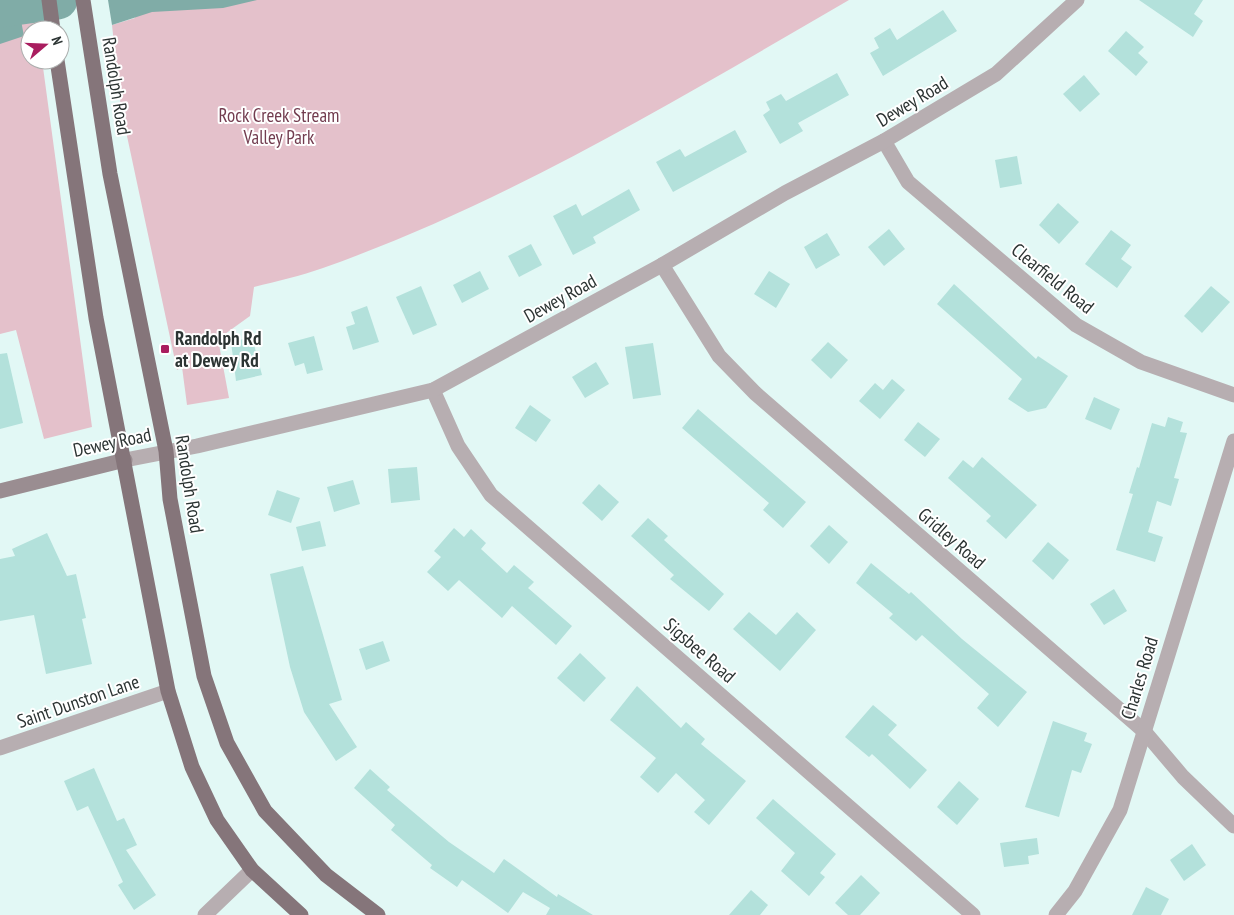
<svg xmlns="http://www.w3.org/2000/svg" width="1234" height="915" font-family="'PT Sans Narrow',sans-serif">
  <style>
    .green { fill: #e4c1cb }
    .water { fill: #80aca7 }
    .lines { fill: none; stroke-linecap: round; stroke-linejoin: round }
    .river { stroke: #80aca7; stroke-width: 39 }
    .building { fill: #b3e1db }
    .street { stroke: #b7aeb1; stroke-width: 15 }
    .secondary { stroke: #9a8d91; stroke-width: 15 }
    .primary { stroke: #85757a; stroke-width: 15 }
    .poi-dot { fill: #a91d5f; stroke: #fff; stroke-width: 2 }
    .labels { text-anchor: middle; dominant-baseline: central; stroke-width: 4; stroke-linejoin: round; paint-order: stroke }
    .street-label { font-size: 19px; fill: #2c3433; stroke: #fff }
    .park-label { font-size: 19px; fill: #723c4f; stroke: #fff }
    .poi-label { font-size: 19px; font-weight: bold; fill: #2c3433; stroke: #fff; text-anchor: start }
  </style>
  <rect width="100%" height="100%" fill="#e2f8f5"/>
  <g class="green">
    <polygon points="0,0 34,0 38,30 30,30 30,60 42,60 92,427 44,439 16,330 0,334"/>
    <path d="M133 0H849C680 98 509 202 323 268 301 276 277 281 254 287L250 316 218 339 229 398 187 405 182 367 177 370 121 108 112 25 135 18Z"/>
  </g>
  <g class="water">
    <polygon points="0,0 17,0 24,36 0,44"/>
    <polygon points="108,0 257,0 223,8 152,12 112,25"/>
  </g>
  <g class="lines">
    <polyline class="river" points="0,8 58,0"/>
  </g>
  <g class="building">
    <polygon points="1139,0 1203,0 1194,14 1203,21 1193,37"/>
    <polygon points="943,10 957,31 883,76 870,53 879,48 874,38 890,28 897,40"/>
    <polygon points="1126,31 1144,47 1138,53 1148,62 1136,76 1108,51"/>
    <polygon points="837,73 849,95 798,123 803,131 780,144 763,115 770,110 766,102 781,94 786,101"/>
    <polygon points="1084,75 1100,94 1080,112 1063,94"/>
    <polygon points="735,130 747,152 673,192 656,162 680,149 685,157"/>
    <polygon points="1017,156 1022,184 1000,188 995,160"/>
    <polygon points="629,189 640,210 593,237 596,243 573,255 553,216 576,204 582,216"/>
    <polygon points="1058,203 1079,222 1059,244 1039,225"/>
    <polygon points="889,229 905,249 884,266 868,247"/>
    <polygon points="1111,230 1131,245 1121,259 1132,267 1117,288 1085,264"/>
    <polygon points="827,233 840,255 816,269 804,247"/>
    <polygon points="531,244 542,265 519,277 508,256"/>
    <polygon points="480,271 489,289 462,303 453,285"/>
    <polygon points="769,271 790,284 776,308 754,294"/>
    <polygon points="954,284 1036,359 1038,356 1068,376 1046,408 1028,412 1008,399 1022,379 937,304"/>
    <polygon points="421,286 437,325 413,335 396,297"/>
    <polygon points="1211,286 1230,302 1202,333 1184,316"/>
    <polygon points="367,306 379,342 353,350 346,327 355,324 351,312"/>
    <polygon points="314,336 323,370 307,374 304,363 295,366 288,343"/>
    <polygon points="252,337 262,375 236,381 231,342"/>
    <polygon points="828,342 848,360 831,379 811,360"/>
    <polygon points="653,343 661,395 633,399 625,347"/>
    <polygon points="7,353 23,423 0,429 0,354"/>
    <polygon points="596,362 609,384 585,398 572,377"/>
    <polygon points="892,379 905,390 880,419 859,401 875,383 883,390"/>
    <polygon points="1094,397 1120,409 1111,430 1085,419"/>
    <polygon points="530,405 551,420 536,442 515,428"/>
    <polygon points="698,409 806,502 783,528 763,510 769,503 682,428"/>
    <polygon points="1168,417 1183,422 1180,432 1187,433 1174,478 1179,479 1171,506 1157,501 1148,532 1163,537 1155,562 1116,550 1133,494 1129,493 1137,467 1139,468 1152,423 1165,427"/>
    <polygon points="918,422 940,439 925,457 904,440"/>
    <polygon points="982,457 1037,505 1006,539 986,521 991,516 948,478 963,460 973,468"/>
    <polygon points="417,467 420,500 391,503 388,469"/>
    <polygon points="353,480 360,504 334,512 327,487"/>
    <polygon points="599,484 619,502 602,521 582,503"/>
    <polygon points="277,490 300,498 291,523 268,515"/>
    <polygon points="648,518 668,536 664,540 724,594 709,611 670,579 674,575 631,536"/>
    <polygon points="320,521 326,546 302,551 296,527"/>
    <polygon points="829,525 848,542 829,564 810,546"/>
    <polygon points="454,528 464,537 471,529 486,543 481,549 507,573 514,565 534,582 528,588 572,626 556,645 512,606 502,618 459,580 448,591 427,572 441,557 434,551"/>
    <polygon points="47,533 67,576 76,574 86,618 82,619 92,664 46,674 34,615 0,621 0,559 15,556 12,549"/>
    <polygon points="1048,542 1069,560 1053,580 1032,561"/>
    <polygon points="871,563 909,594 911,592 962,639 1027,692 998,727 977,708 989,694 922,635 916,641 889,618 893,614 856,583"/>
    <polygon points="303,566 342,700 329,704 357,747 336,761 304,712 290,667 270,574"/>
    <polygon points="1114,589 1127,611 1104,625 1090,604"/>
    <polygon points="749,612 776,635 797,612 816,630 780,671 733,629"/>
    <polygon points="383,641 390,661 366,670 359,649"/>
    <polygon points="580,653 606,678 584,702 557,678"/>
    <polygon points="637,686 681,728 686,722 705,739 701,744 746,781 709,825 694,812 705,800 676,773 658,793 640,777 656,758 610,720"/>
    <polygon points="873,705 897,725 888,735 927,770 910,789 872,754 869,757 845,737"/>
    <polygon points="1053,721 1087,733 1084,741 1092,744 1081,773 1072,770 1059,817 1025,807"/>
    <polygon points="94,768 117,821 124,818 137,845 126,850 156,895 134,910 118,885 123,882 88,806 77,811 64,781"/>
    <polygon points="370,769 390,787 387,790 449,842 494,873 504,859 557,897 558,894 593,915 546,915 550,908 523,892 508,913 462,880 457,887 430,868 432,865 391,830 395,825 354,788"/>
    <polygon points="959,781 979,799 957,825 937,807"/>
    <polygon points="773,799 836,854 820,873 825,877 809,896 781,871 795,853 756,818"/>
    <polygon points="1037,838 1039,854 1028,856 1029,864 1004,867 1000,843"/>
    <polygon points="1192,844 1206,865 1184,881 1170,860"/>
    <polygon points="861,875 880,893 860,915 848,915 835,903"/>
    <polygon points="1146,887 1169,899 1161,915 1132,915"/>
    <polygon points="751,890 768,905 760,915 729,915"/>
  </g>
  <g class="lines">
    <g class="street">
      <polyline points="884,141 908,182 1076,325 1141,362 1234,395"/>
      <polyline points="662,265 719,356 755,393 1144,731 1183,777 1234,826"/>
      <polyline points="433,390 458,446 491,495 973,915"/>
      <polyline points="125,460 197,446 433,390 662,265 785,193 884,141 996,74 1077,0"/>
      <polyline points="0,748 168,691"/>
      <polyline points="205,915 252,870"/>
      <polyline points="1056,915 1075,891 1120,810 1234,441"/>
    </g>
    <polyline class="secondary" points="0,491 125,460"/>
    <g class="primary">
      <polyline points="49,0 53,30"/>
      <polyline points="83,0 110,174 166,451 170,499 204,676 227,743 265,811 326,875 378,915"/>
      <polyline points="57,60 96,318 168,691 192,767 217,820 252,870 301,915"/>
    </g>
  </g>
  <rect class="poi-dot" x="160" y="344" width="10" height="10" rx="2.5"/>
  <g class="labels">
    <g class="street-label">
      <text transform="translate(117 86) rotate(81)">Randolph Road</text>
      <text transform="translate(912 101) rotate(-31)">Dewey Road</text>
      <text transform="translate(1053 278) rotate(39)">Clearfield Road</text>
      <text transform="translate(560 298) rotate(-29)">Dewey Road</text>
      <text transform="translate(112 442) rotate(-12)">Dewey Road</text>
      <text transform="translate(190 484) rotate(81)">Randolph Road</text>
      <text transform="translate(952 538) rotate(41)">Gridley Road</text>
      <text transform="translate(700 650) rotate(41)">Sigsbee Road</text>
      <text transform="translate(1139 678) rotate(-73)">Charles Road</text>
      <text transform="translate(78 701) rotate(-19)">Saint Dunston Lane</text>
    </g>
    <g class="park-label">
      <text x="279" y="115">Rock Creek Stream<tspan x="279" dy="22">Valley Park</tspan></text>
    </g>
    <g class="poi-label">
      <text x="175" y="338">Randolph Rd<tspan x="175" dy="22">at Dewey Rd</tspan></text>
    </g>
  </g>
  <g transform="translate(45 45) rotate(71)"><circle r="24" fill="#ffffff" stroke="#abaead"/>
  <path d="M0-4L9 19L0 12L-9 19Z" fill="#a91d5f"/>
  <text y="-8" font-size="14" font-weight="bold" text-anchor="middle" fill="#2c3433">N</text>
  </g>
</svg>
